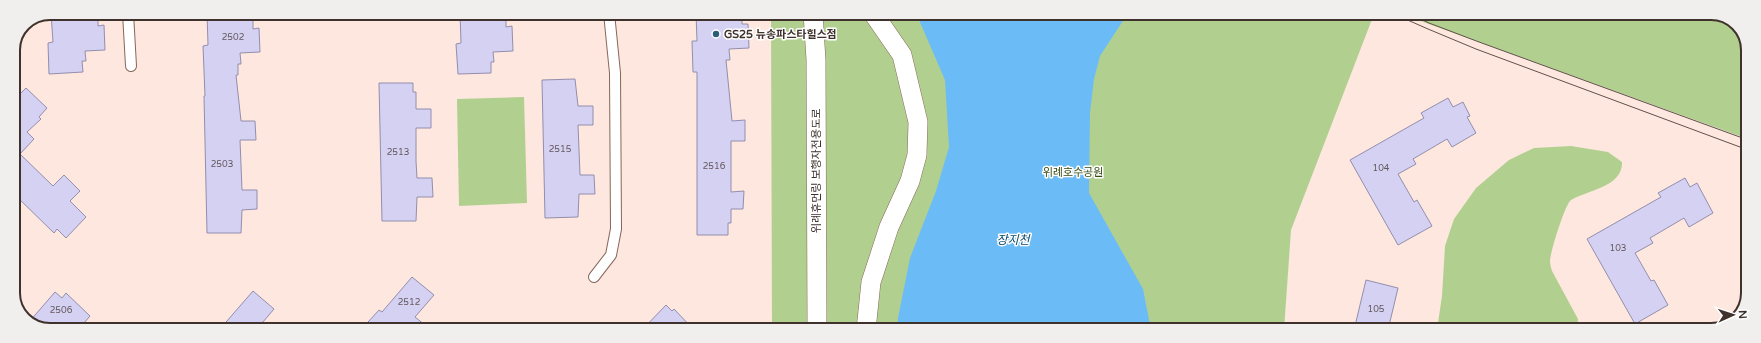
<svg xmlns="http://www.w3.org/2000/svg" width="1761" height="343" font-family="'Varela Round','Noto Sans KR',sans-serif">
  <style>
    .green { fill: #b1d08f }
    .water { fill: #6bbbf7 }
    .building { fill: #d5d1f2; stroke: #938ead }
    .lines { fill: none; stroke-linecap: round; stroke-linejoin: round }
    .lane-casing { stroke: #86665a; stroke-width: 12 }
    .street-casing { stroke: #86665a; stroke-width: 20 }
    .lane { stroke: #fff; stroke-width: 10 }
    .street { stroke: #fff; stroke-width: 19 }
    .tram { stroke: #61514c; stroke-width: 1 }
    .poi-dot { fill: #2c5e7b; stroke: #fff; stroke-width: 1.5 }
    .labels { text-anchor: middle; dominant-baseline: central; stroke-width: 3; stroke-linejoin: round; paint-order: stroke }
    .number-label { font-size: 9px; fill: #64595e }
    .poi-label { font-size: 11px; font-weight: bold; fill: #3f312c; stroke: #fff; text-anchor: start }
    .street-label { font-size: 11px; fill: #3f312c; stroke: #fff }
    .park-label { font-size: 11px; fill: #324a0f; stroke: #fff }
    .water-label { font-size: 12px; font-style: italic; fill: #07486e; stroke: #fff }
    .rim { fill: none; stroke: #3f312c; stroke-width: 2 }
  </style>
  <rect width="100%" height="100%" fill="#fde7de"/>
  <g class="green">
    <polygon points="771,13 1374,14 1291,230 1284,330 772,330"/>
    <polygon points="1401,14 1718,14 1737,24 1748,46 1748,139"/>
    <polygon points="524,97 527,203 459,206 457,99"/>
    <path d="M1571 146 1608 152 1622 162C1623 187 1588 190 1571 200 1565 204 1550 253 1550 261 1550 264 1551 268 1552 271L1578 319 1577 328 1574 330H1437L1442 296 1445 246 1454 219 1476 188 1509 160 1534 148Z"/>
  </g>
  <polygon class="water" points="916,13 1128,13 1100,56 1094,79 1090,113 1089,193 1143,289 1151,330 898,330 898,318 910,258 936,191 949,147 945,80"/>
  <g class="building">
    <polygon points="51,13 98,13 98,26 104,25 105,50 85,51 86,61 82,61 83,72 49,74 48,43 53,42"/>
    <polygon points="207,13 253,13 253,29 259,28 260,52 240,53 241,64 238,64 238,75 236,75 241,121 255,121 256,140 240,140 242,190 257,190 257,209 242,210 241,233 207,233 204,96 205,96 203,46 208,45"/>
    <polygon points="460,13 506,13 506,27 512,26 513,51 493,52 494,62 491,62 491,73 458,74 456,44 461,43"/>
    <polygon points="696,13 742,13 742,24 748,24 749,48 729,49 730,60 726,60 732,121 745,120 745,141 731,141 731,192 744,191 743,209 731,209 731,223 728,223 728,235 697,235 697,72 693,72 692,41 697,41"/>
    <polygon points="575,79 578,106 593,106 593,125 578,125 580,175 594,175 595,194 579,194 578,217 545,218 542,80"/>
    <polygon points="379,83 413,83 413,92 416,92 416,109 431,109 431,128 416,128 416,161 417,178 432,178 433,197 417,197 416,221 382,221"/>
    <polygon points="26,88 47,108 39,117 41,119 27,132 34,139 20,154 53,186 64,175 80,191 70,201 86,217 66,238 57,229 54,233 13,193 13,101"/>
    <polygon points="1448,98 1453,107 1463,102 1470,116 1467,117 1476,133 1452,147 1447,139 1413,159 1416,164 1398,174 1414,202 1417,200 1432,226 1398,245 1350,160 1424,118 1421,113"/>
    <polygon points="1685,178 1690,187 1697,183 1713,213 1689,227 1684,218 1650,238 1653,243 1635,253 1651,281 1654,280 1668,305 1635,324 1587,239 1661,197 1658,193"/>
    <polygon points="412,277 434,295 415,317 430,329 368,329 371,325 368,322 379,310 382,312"/>
    <polygon points="1366,280 1398,288 1388,330 1354,330"/>
    <polygon points="253,291 274,309 257,329 220,329"/>
    <polygon points="55,292 62,298 66,293 90,316 79,329 43,329 29,322"/>
    <polygon points="666,305 672,311 674,309 694,330 642,330"/>
  </g>
  <g class="lines">
    <defs>
      <g id="lane">
        <polyline points="128,13 131,66"/>
        <polyline points="594,277 611,255 616,229 615,73 609,13"/>
      </g>
      <g id="street">
        <polyline points="813,13 816,60 817,330"/>
        <polyline points="866,330 871,282 874,273 889,227 910,181 917,155 918,122 902,55 873,13"/>
      </g>
    </defs>
    <use href="#lane" class="lane-casing"/>
    <use href="#street" class="street-casing"/>
    <use href="#lane" class="lane"/>
    <use href="#street" class="street"/>
    <g class="tram">
      <polyline points="1394,14 1428,29 1476,49 1748,150"/>
      <polyline points="1410,14 1429,23 1479,42 1748,140"/>
    </g>
  </g>
  <circle class="poi-dot" cx="716" cy="34" r="4"/>
  <g class="labels">
    <g class="number-label">
      <text x="233" y="37">2502</text>
      <text x="560" y="149">2515</text>
      <text x="398" y="152">2513</text>
      <text x="222" y="164">2503</text>
      <text x="714" y="166">2516</text>
      <text x="1381" y="168">104</text>
      <text x="1618" y="248">103</text>
      <text x="409" y="302">2512</text>
      <text x="1376" y="309">105</text>
      <text x="61" y="310">2506</text>
    </g>
    <g class="poi-label">
      <text x="724" y="34">GS25 뉴송파스타힐스점</text>
    </g>
    <g class="street-label">
      <text transform="translate(816 171) rotate(-90)">위례휴먼링 보행자전용도로</text>
    </g>
    <g class="park-label">
      <text x="1073" y="172">위례호수공원</text>
    </g>
    <g class="water-label">
      <text x="1013" y="240">장지천</text>
    </g>
  </g>
  <path d="M0 0H1761V343H0ZM50 20H1711A30 30 0 0 1 1741 50V293A30 30 0 0 1 1711 323H50A30 30 0 0 1 20 293V50A30 30 0 0 1 50 20Z" fill="#f0efee" fill-rule="evenodd"/>
  <path class="rim" d="M50 20H1711A30 30 0 0 1 1741 50V293A30 30 0 0 1 1711 323H50A30 30 0 0 1 20 293V50A30 30 0 0 1 50 20Z"/>
  <g transform="translate(1733 315) rotate(87)" stroke="#ffffff" stroke-width="3" paint-order="stroke">
  <path d="M0-3L7 15L0 10L-7 15Z" fill="#3f312c"/>
  <text y="-6" font-size="11" font-weight="bold" text-anchor="middle" fill="#3f312c">N</text>
  </g>
</svg>
